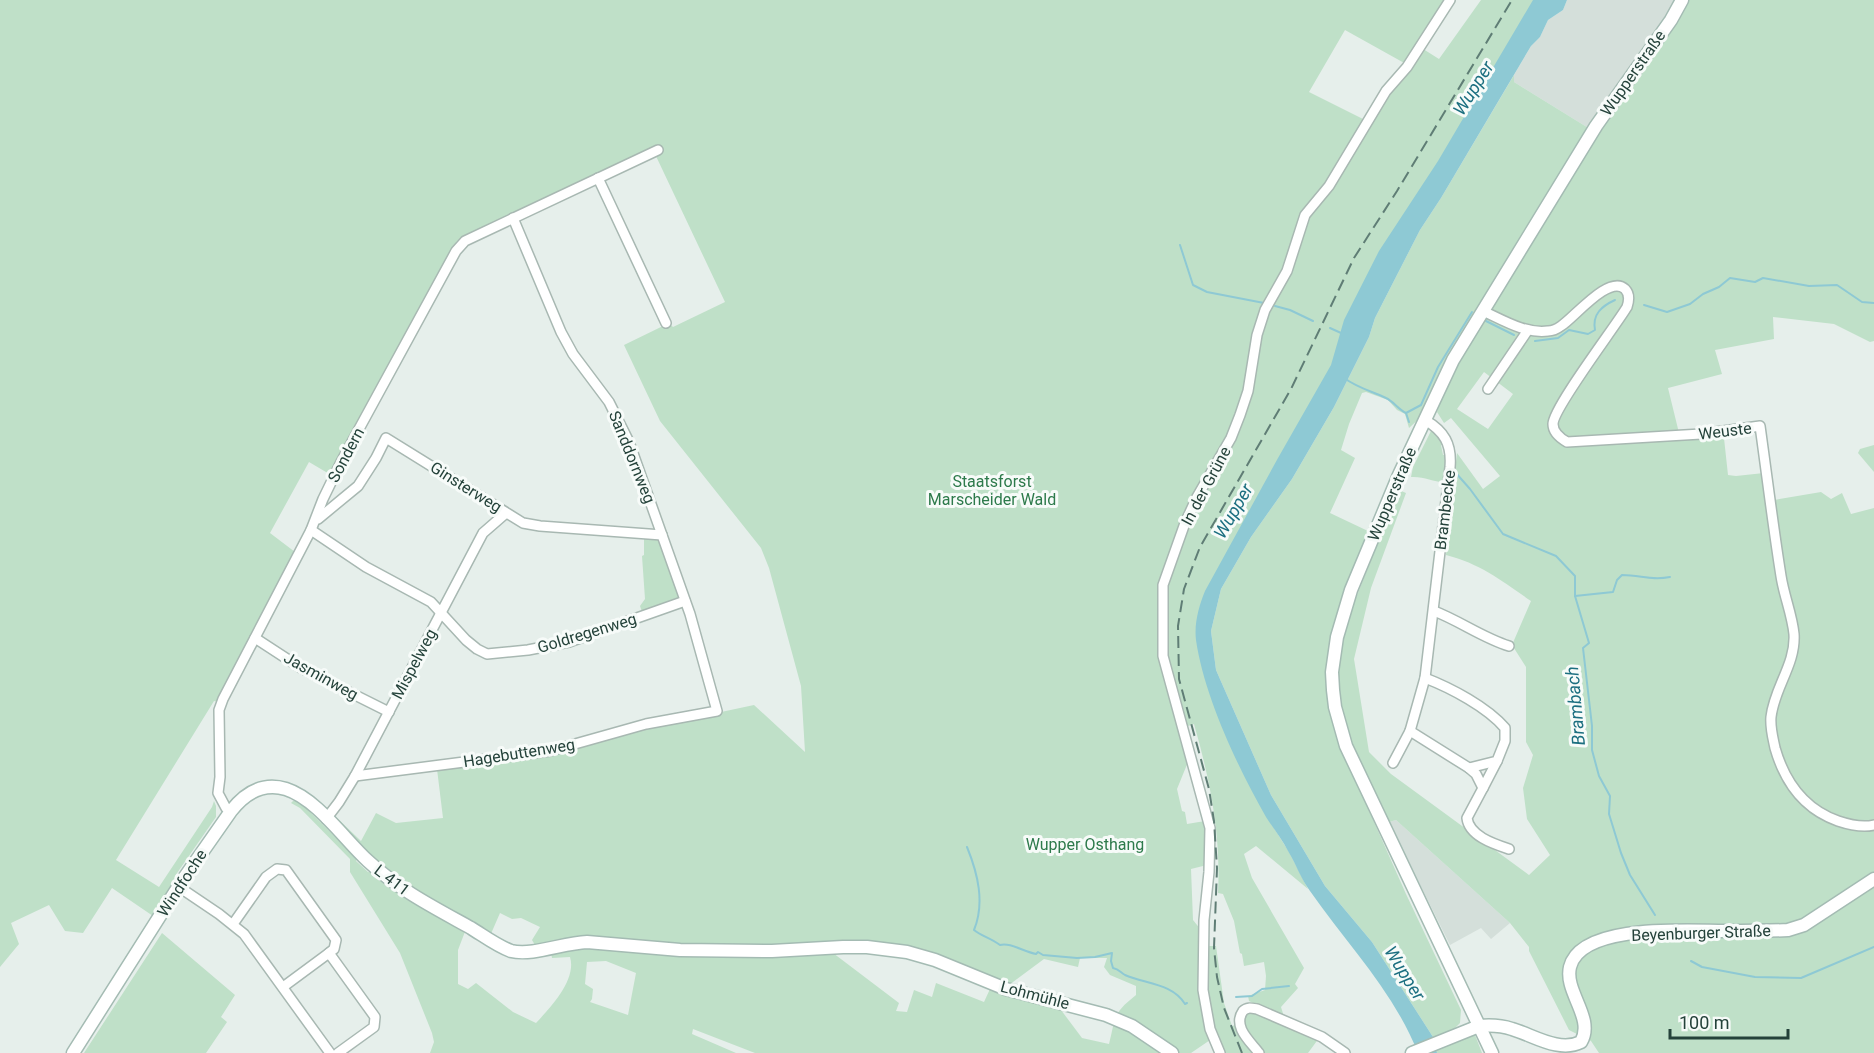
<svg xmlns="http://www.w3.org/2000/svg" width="1874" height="1053" font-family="Roboto,sans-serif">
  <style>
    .built { fill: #d4dfda }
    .green { fill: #bfe0c8; fill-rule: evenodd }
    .water { fill: #8ec9d4 }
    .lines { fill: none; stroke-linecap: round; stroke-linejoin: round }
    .stream { stroke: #8ec9d4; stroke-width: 2 }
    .minor-casing { stroke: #a8b8b2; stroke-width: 12 }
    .secondary-casing { stroke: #a4bbb3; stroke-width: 15 }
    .minor { stroke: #fff; stroke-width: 9 }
    .secondary { stroke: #fff; stroke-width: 12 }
    .rail { stroke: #5f7d75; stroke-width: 2; stroke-dasharray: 12 6; stroke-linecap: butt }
    .labels { text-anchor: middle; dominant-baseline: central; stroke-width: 6; stroke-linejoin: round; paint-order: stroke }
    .street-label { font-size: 16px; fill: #24423a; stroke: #f7fbf9 }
    .park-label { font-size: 16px; fill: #2d7a4b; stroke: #f7fbf9 }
    .water-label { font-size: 18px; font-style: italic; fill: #1c6f80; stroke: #f7fbf9 }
  </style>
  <rect width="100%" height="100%" fill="#e6efeb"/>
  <g class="built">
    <polygon points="1567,0 1677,0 1590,129 1514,82 1514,75 1531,46 1540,37 1548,20 1563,10"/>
    <polygon points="1396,820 1510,923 1491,939 1481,928 1450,945 1389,822"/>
  </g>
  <g class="green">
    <path d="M0 0H1450L1420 47 1439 59 1481 0H1543L1220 578 1205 639 1267 817 1289 852 1308 889 1256 846 1244 854 1252 878 1304 968 1295 984 1298 988 1281 1007 1285 1020 1322 1034 1308 1053H1223L1216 1036 1191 1053H755L693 1029 692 1034 736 1053H430L434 1042 432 1033 400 953 350 872V859L300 808 291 803 293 801H298L304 806 357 858 356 861 368 872 375 873 466 929 458 950V984L468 989 476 983 513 1012 536 1023C550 1008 577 980 570 957L552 958 549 943 535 945 532 940 540 927 521 918 512 919 500 913 490 936 418 893 384 870 337 824 336 817 361 841 376 813 396 823 443 818 437 769 544 755 693 718 754 705 805 752 801 686 769 568 761 548 660 421 624 345 663 326 670 324 673 327 725 302 655 154V148L463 236 457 241 331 475 309 462 270 533 295 552 218 702 214 701 116 860 159 887 212 807 214 801 216 806V817L175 876 177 878 153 916 112 888 83 933 65 931 49 905 11 923 19 944 0 967ZM1345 30 1406 64 1367 121 1309 92ZM1194 724C1210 780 1221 834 1218 893L1223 894 1234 921 1240 953 1242 954 1244 966 1264 962 1266 976 1265 990 1248 996 1249 1001 1284 1019 1250 1009C1243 1014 1240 1024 1232 1026L1224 1003 1216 946H1200L1201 930 1193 920 1191 869 1207 865 1205 821 1187 824 1185 812 1182 811 1177 789 1188 762 1179 729ZM866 942C887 943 911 945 931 952 957 962 982 976 1009 985L1044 959 1078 967 1080 958H1107L1104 967 1110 975 1136 986V995C1112 1014 1116 1017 1109 1044L1082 1038 1061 1010 990 989 984 1002 936 983 932 997 914 990 907 1012 896 1011 899 1003 833 953 771 956H705ZM606 961 636 973 628 1015 590 1002 592 999 593 989 585 984 587 962Z"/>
    <path d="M1687 0H1874V341L1870 342 1834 324 1773 317 1774 339 1715 350 1722 374 1668 388 1679 433 1723 429 1728 475 1736 476 1764 473 1768 501 1821 492 1831 499 1842 493 1851 514 1874 508V1053H1599L1591 1041 1569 1030 1529 951V947L1510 923 1396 820 1389 822 1354 750 1343 715 1338 675 1339 654 1346 623 1399 490 1406 493 1371 588 1354 659 1369 752 1391 774 1529 875 1550 855 1527 819 1523 788 1533 755 1526 742V667L1512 645 1531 601C1502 581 1481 564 1446 555L1457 453 1483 489 1500 476 1451 418 1444 423 1437 412 1444 391 1457 363 1575 168ZM1484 372 1513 394 1488 429 1457 409Z"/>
    <polygon points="1514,75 1514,82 1590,129 1424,414 1409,428 1405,414 1397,410 1388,400 1366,392 1362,393 1349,424 1341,450 1355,458 1330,513 1368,531 1337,616 1330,652 1343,752 1406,894 1461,1010 1460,1023 1454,1029 1433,1037 1372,942 1325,886 1271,795 1216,670 1211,631 1221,589 1251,537 1292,479 1334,407 1369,337 1375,318 1420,230 1441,198"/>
    <path d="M1431 431H1435L1444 443 1441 445 1443 455H1448L1444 482C1433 482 1423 476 1411 477L1413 467Z"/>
    <polygon points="1874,445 1874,472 1858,453 1860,449"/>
    <polygon points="644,538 656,539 660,542 679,597 642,612 640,606 645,599 642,556 644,555"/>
    <polygon points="162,933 235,995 221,1017 227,1022 206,1053 84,1053"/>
    <polygon points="1475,1035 1482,1053 1437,1053 1436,1050"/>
  </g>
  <path class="water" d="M1533 0H1567L1563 10 1548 20 1540 37 1531 46 1441 198 1420 230 1375 318 1369 337 1334 407 1292 479 1251 537 1221 589 1211 631 1216 670 1271 795 1325 886 1372 942 1433 1037 1437 1053H1418C1394 992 1347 944 1310 891 1301 879 1296 864 1288 851 1282 839 1273 828 1266 817 1238 768 1204 696 1196 640 1194 623 1199 606 1205 591L1278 458 1331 365 1344 320 1379 251 1438 161Z"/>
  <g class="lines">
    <g class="stream">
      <polyline points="1180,245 1193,285 1207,292 1264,303"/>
      <polyline points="1644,305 1667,312 1690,304 1703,294 1719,287 1730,278 1755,282 1763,278 1809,286 1837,285 1862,302 1874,303"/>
      <polyline points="1275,306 1290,310 1313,321"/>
      <polyline points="1486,321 1514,335"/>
      <polyline points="1330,328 1341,333"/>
      <path d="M1535 341 1558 338 1569 330 1588 334 1595 330C1592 314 1602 306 1615 300"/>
      <path d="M1344 378C1358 388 1371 391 1386 398 1393 401 1398 409 1406 413L1409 422"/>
      <polyline points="1406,413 1421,405 1438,367 1472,312"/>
      <polyline points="1455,472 1470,489 1503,534 1556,556 1575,576 1575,596 1589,643 1583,648 1592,726 1592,750 1599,776 1610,796 1609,814 1621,853 1630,875 1655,915"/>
      <path d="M1575 596 1613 592 1617 580 1622 575C1641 575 1651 581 1670 577"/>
      <path d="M967 847C978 874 985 903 974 930 981 936 991 938 1000 945 1010 942 1024 952 1036 954L1038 952 1043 955 1077 958 1095 957 1112 953 1111 961 1113 968C1119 969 1120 972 1125 975 1145 984 1172 983 1185 1004L1187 1003"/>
      <polyline points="1691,961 1702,967 1755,977 1801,978 1874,947"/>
      <polyline points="1236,997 1252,996 1262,989 1289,986"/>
    </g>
    <defs>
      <g id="minor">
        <polyline points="598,178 666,323"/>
        <path d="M1483 311C1503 320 1525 334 1548 331 1553 331 1557 329 1561 326 1574 318 1609 274 1625 289 1630 294 1629 301 1627 307 1615 327 1553 408 1553 424 1553 432 1560 438 1567 442L1701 434 1760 426C1767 476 1773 526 1781 576 1784 596 1792 614 1794 634 1796 664 1774 688 1771 717 1770 728 1773 738 1775 748 1785 783 1804 809 1838 821 1850 825 1862 828 1874 825"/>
        <polyline points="1488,389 1528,330"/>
        <polyline points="318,519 358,486 376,458 386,438 523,523 540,526 662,535"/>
        <polyline points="311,530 366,567 431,602 466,640 477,649 487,654 528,650 569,642 685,601"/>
        <path d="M1434 611C1460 621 1483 638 1509 646"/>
        <polyline points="255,638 301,668 389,712"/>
        <path d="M1410 731 1469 768 1497 761 1505 741V728C1487 707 1451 688 1425 678"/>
        <path d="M1393 763 1410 731 1425 678 1450 467C1452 444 1444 431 1425 420"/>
        <path d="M1469 768 1476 774 1483 788 1467 818C1469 836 1494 844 1509 849"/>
        <polyline points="355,776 550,751 646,724 717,711 690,614 629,442 609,402 573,354 561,332 513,218"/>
        <polyline points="1483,788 1497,761"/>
        <polyline points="231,811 226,808 218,793 220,777 219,710 223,699 311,530 323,499 341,462 456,251 465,241 658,150"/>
        <polyline points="326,819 339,802 355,776 483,533 506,513"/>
        <polyline points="179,887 219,914 244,934 330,1053"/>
        <polyline points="233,924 266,877 277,869 286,870 336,940 334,949 329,953 375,1017 374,1027 338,1053"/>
        <polyline points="283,987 329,953"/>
        <polyline points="1220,1053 1210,1029 1203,990 1204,920 1209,872 1210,828 1163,656 1163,585 1185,523 1197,497 1231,438 1240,415 1248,391 1257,335 1265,310 1287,271 1305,215 1329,186 1386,91 1407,67 1450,0"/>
        <path d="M1259 1053C1251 1042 1232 1027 1243 1011 1247 1007 1251 1008 1257 1009L1322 1037 1345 1053"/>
      </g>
      <g id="secondary">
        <path d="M73 1053 182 881 231 811C245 793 263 782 286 789 317 799 344 839 368 861 399 890 435 908 471 928 484 936 497 946 511 951 533 956 563 943 587 942L680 950 772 951 843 947H867L907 952 935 960 1006 989 1106 1015 1132 1026 1172 1053"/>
        <path d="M1412 1053 1479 1026C1490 1025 1500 1025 1512 1029 1533 1035 1559 1053 1581 1042 1595 1018 1564 992 1570 967 1581 923 1689 931 1724 931 1745 931 1767 931 1788 930L1804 925 1874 879"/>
        <polyline points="1492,1053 1346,746 1335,707 1333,690 1332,672 1337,637 1351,590 1399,475 1453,360 1596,126 1671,20 1682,0"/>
      </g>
    </defs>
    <use href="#minor" class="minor-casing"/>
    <use href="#secondary" class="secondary-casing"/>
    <use href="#minor" class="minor"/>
    <use href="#secondary" class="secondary"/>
    <polyline class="rail" points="1242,1053 1224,1008 1217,977 1214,948 1217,868 1214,821 1209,789 1179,679 1178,626 1184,589 1200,547 1291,389 1354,258 1397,191 1512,0"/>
  </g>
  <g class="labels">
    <g class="street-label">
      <text transform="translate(1633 73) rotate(-55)">Wupperstraße</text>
      <text transform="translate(1725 431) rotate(-7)">Weuste</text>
      <text transform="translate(346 455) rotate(-62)">Sondern</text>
      <text transform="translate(632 457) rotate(68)">Sanddornweg</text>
      <text transform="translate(1206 486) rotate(-62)">In der Grüne</text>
      <text transform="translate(466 487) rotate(32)">Ginsterweg</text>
      <text transform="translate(1392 494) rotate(-67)">Wupperstraße</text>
      <text transform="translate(1445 510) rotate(-83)">Brambecke</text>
      <text transform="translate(587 633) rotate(-17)">Goldregenweg</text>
      <text transform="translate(414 664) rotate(-62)">Mispelweg</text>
      <text transform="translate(321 676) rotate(29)">Jasminweg</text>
      <text transform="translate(519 753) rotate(-9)">Hagebuttenweg</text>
      <text transform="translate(392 880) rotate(37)">L 411</text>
      <text transform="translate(182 883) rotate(-57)">Windfoche</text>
      <text transform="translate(1701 933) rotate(-2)">Beyenburger Straße</text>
      <text transform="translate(1035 995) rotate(15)">Lohmühle</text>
    </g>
    <g class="park-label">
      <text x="992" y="481">Staatsforst<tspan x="992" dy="18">Marscheider Wald</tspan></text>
      <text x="1085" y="844">Wupper Osthang</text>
    </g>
    <g class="water-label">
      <text transform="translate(1473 88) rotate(-58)">Wupper</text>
      <text transform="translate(1233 511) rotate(-60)">Wupper</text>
      <text transform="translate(1575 706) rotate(-95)">Brambach</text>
      <text transform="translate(1405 973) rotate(58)">Wupper</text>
    </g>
  </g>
  <path d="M1670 1029v9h118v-9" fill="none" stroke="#24423a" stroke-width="3"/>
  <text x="1679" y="1029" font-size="18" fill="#24423a" stroke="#f7fbf9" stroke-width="4.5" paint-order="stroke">100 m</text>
</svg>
